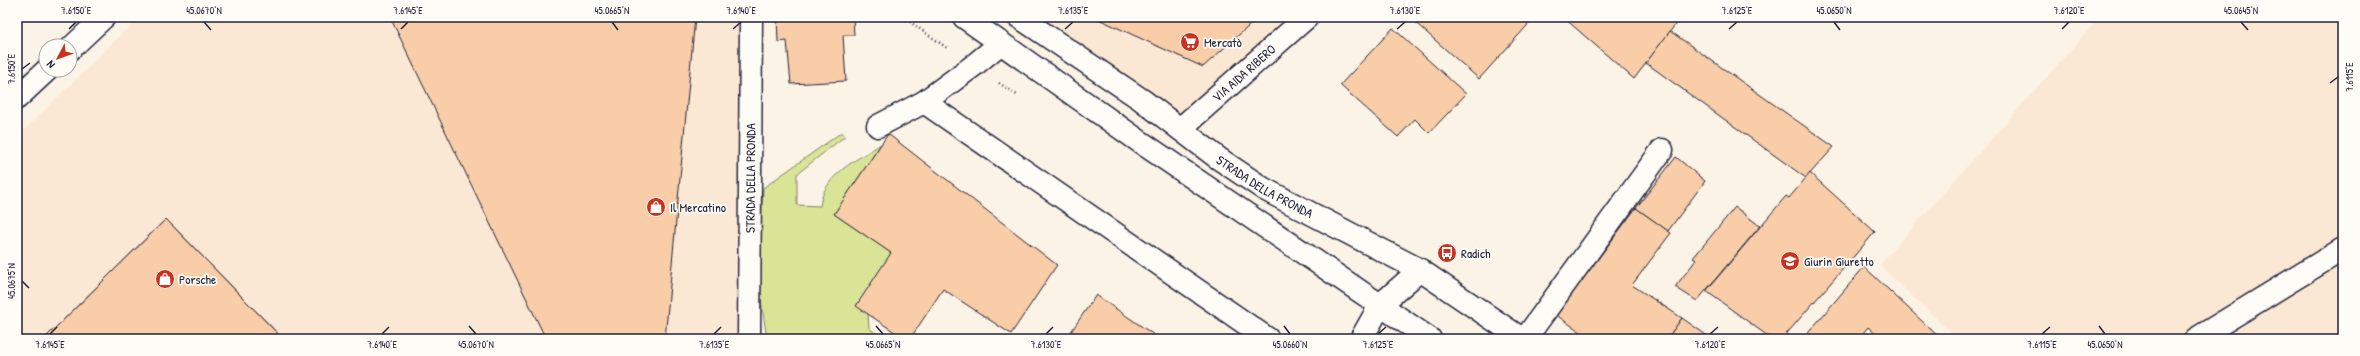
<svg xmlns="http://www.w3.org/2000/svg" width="2360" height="356" font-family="'Patrick Hand',sans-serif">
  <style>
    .built { fill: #fbe8d4 }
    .green { fill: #d9e497; stroke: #7e8369 }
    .building { fill: #f8cda7; stroke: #22223b }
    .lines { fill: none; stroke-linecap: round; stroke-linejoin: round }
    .minor-casing { stroke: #22223b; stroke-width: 25 }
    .path { stroke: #22223b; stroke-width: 2.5; stroke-dasharray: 1 3; stroke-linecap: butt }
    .minor { stroke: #fdfcf7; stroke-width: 22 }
    .ticks { fill: none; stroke: #22223b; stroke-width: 1.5 }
    .labels { text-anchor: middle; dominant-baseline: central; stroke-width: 3.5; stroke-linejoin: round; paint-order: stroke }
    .poi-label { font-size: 13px; fill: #22223b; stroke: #fdfcf7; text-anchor: start }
    .street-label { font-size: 13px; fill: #22223b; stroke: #fdfcf7 }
    .neatline { fill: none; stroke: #22223b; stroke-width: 1.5 }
    .ticks-label { font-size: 10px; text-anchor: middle; fill: #22223b }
  </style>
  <rect width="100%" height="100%" fill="#fcf3e7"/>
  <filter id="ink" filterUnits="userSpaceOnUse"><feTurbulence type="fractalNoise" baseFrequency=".025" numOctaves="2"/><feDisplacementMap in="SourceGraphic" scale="8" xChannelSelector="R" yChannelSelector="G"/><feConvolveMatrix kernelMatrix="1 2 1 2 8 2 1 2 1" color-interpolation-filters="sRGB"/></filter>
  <g filter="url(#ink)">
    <g class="built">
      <polygon points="139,17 763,17 754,339 17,339 17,137"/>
      <polygon points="991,17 1286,17 1180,129"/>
      <polygon points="2100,17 2166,17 2168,20 2173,17 2343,17 2343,339 1958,339 1879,265"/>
    </g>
    <path class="green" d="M842 132 845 136 797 174V205L820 206C824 174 857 160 881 144L834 214 891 253 868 313 869 328 884 339H767L758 281 763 188Z"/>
    <g class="building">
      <polygon points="390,17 695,17 665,339 546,339"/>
      <polygon points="777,17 853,17 854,35 843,35 846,81 791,84 787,41 778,42"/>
      <polygon points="1094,17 1259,17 1203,67"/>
      <polygon points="1409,17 1535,17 1479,79"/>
      <polygon points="1563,17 1681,17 1634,79"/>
      <polygon points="1393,28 1466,94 1429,133 1415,119 1398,137 1340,85"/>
      <polygon points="1670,31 1834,147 1806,178 1646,63"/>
      <polygon points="888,134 1057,265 1011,334 943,289 910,339 905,339 856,306 891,253 834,214"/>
      <polygon points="1676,157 1705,181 1668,231 1636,208"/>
      <polygon points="1810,173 1875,232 1782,339 1772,339 1706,291 1786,196 1789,198"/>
      <polygon points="1735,207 1760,226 1697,301 1675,287 1696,260 1693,258"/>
      <polygon points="1636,208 1671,233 1632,285 1682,318 1667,339 1591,339 1556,315"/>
      <polygon points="166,219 283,339 44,339"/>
      <polygon points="166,219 283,339 44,339"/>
      <polygon points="1864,267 1873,275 1941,339 1881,339 1868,327 1858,339 1803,339"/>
      <polygon points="1096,295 1160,339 1066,339"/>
      <polygon points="1682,318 1712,339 1667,339"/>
    </g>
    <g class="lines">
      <defs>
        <g id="minor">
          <polyline points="964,17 1139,141 1430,339"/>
          <path id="s1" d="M1019 17 1142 100 1218 158 1264 189 1420 270 1522 339"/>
          <polyline points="70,49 104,17"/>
          <polyline points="17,98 47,70"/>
          <polyline points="924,102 973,66 1001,43"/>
          <polyline points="878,126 924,102 1268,339"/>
          <path id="s2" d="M1180 129 1307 17"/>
          <path id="s3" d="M749 339 751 17"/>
          <polyline points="1361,339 1381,304 1420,270"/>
          <polyline points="1525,339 1662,150"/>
          <polyline points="2196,339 2343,249"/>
        </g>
      </defs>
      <use href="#minor" class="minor-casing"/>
      <g class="path">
        <polyline points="903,17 947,48"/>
        <polyline points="999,83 1017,95"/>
      </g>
      <use href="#minor" class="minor"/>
    </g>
  </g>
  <path class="ticks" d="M204 22 211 30M612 22 618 30M1834 22 1840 30M2241 22 2248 30M69 29 76 22M401 29 408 22M733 29 741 22M1065 29 1073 22M1397 29 1405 22M1729 29 1737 22M2062 29 2069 22M22 69 30 63M2330 83 2338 77M22 281 29 288M469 326 476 334M876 326 883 334M1284 326 1290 334M2099 326 2105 334M50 334 57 327M382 334 389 327M714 334 721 327M1046 334 1053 327M1378 334 1386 327M1710 334 1718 327M2042 334 2050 327"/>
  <defs>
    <symbol id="supermarket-disc" viewBox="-11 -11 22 22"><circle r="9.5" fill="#c8321e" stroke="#fdfcf7"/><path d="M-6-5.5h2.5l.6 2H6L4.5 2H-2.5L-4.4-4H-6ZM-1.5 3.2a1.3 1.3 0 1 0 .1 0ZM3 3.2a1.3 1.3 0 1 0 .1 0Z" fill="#fff"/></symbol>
    <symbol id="shop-disc" viewBox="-11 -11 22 22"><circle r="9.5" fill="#c8321e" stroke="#fdfcf7"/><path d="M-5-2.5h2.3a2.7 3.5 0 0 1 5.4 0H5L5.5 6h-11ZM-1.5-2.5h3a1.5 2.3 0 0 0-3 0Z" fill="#fff"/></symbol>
    <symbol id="bus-disc" viewBox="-11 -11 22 22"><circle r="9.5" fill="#c8321e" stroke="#fdfcf7"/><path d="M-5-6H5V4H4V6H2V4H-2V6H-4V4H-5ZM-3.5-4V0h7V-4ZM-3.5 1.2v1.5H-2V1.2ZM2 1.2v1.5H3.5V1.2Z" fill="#fff"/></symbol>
    <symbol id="school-disc" viewBox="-11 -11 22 22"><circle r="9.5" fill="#c8321e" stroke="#fdfcf7"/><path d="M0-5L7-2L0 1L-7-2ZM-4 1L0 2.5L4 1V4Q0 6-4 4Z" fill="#fff"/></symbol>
  </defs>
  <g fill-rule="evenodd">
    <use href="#supermarket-disc" x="1179" y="31" width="22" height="22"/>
    <use href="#shop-disc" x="645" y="196" width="22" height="22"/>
    <use href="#bus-disc" x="1436" y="242" width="22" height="22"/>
    <use href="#school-disc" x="1779" y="250" width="22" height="22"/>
    <use href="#shop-disc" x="154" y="268" width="22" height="22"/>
  </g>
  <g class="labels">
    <g class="poi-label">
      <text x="1204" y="42">Mercatò</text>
      <text x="670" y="207">Il Mercatino</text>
      <text x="1461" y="253">Radich</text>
      <text x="1804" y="261">Giurin Giuretto</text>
      <text x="179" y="279">Porsche</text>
    </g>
    <g class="street-label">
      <text stroke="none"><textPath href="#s2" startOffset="85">VIA AIDA RIBERO</textPath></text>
      <text stroke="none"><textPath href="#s3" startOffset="161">STRADA DELLA PRONDA</textPath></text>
      <text stroke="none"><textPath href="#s1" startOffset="299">STRADA DELLA PRONDA</textPath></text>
    </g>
  </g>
  <rect width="2360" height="356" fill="none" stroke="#fdfcf7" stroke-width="44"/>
  <g transform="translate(58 58) rotate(229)"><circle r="19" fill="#fdfcf7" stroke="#a5a5ac"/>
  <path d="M0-3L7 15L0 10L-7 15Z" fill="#c8321e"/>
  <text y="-6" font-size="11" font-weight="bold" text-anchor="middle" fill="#22223b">N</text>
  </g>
  <rect x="22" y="22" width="2316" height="312" class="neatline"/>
  <g class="ticks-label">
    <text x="76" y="14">7.6150°E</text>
    <text x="204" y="14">45.0670°N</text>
    <text x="408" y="14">7.6145°E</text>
    <text x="612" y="14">45.0665°N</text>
    <text x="741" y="14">7.6140°E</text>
    <text x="1073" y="14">7.6135°E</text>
    <text x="1405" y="14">7.6130°E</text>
    <text x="1737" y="14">7.6125°E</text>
    <text x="1834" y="14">45.0650°N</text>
    <text x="2069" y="14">7.6120°E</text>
    <text x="2241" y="14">45.0645°N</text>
    <text transform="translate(11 69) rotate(-90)" y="4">7.6150°E</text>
    <text transform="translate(2349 77) rotate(-90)" y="4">7.6115°E</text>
    <text transform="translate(11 281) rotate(-90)" y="4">45.0675°N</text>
    <text x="50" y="348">7.6145°E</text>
    <text x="382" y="348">7.6140°E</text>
    <text x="476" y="348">45.0670°N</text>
    <text x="714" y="348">7.6135°E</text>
    <text x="883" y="348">45.0665°N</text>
    <text x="1046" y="348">7.6130°E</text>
    <text x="1290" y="348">45.0660°N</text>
    <text x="1378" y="348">7.6125°E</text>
    <text x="1710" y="348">7.6120°E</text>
    <text x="2042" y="348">7.6115°E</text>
    <text x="2105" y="348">45.0650°N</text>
  </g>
</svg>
